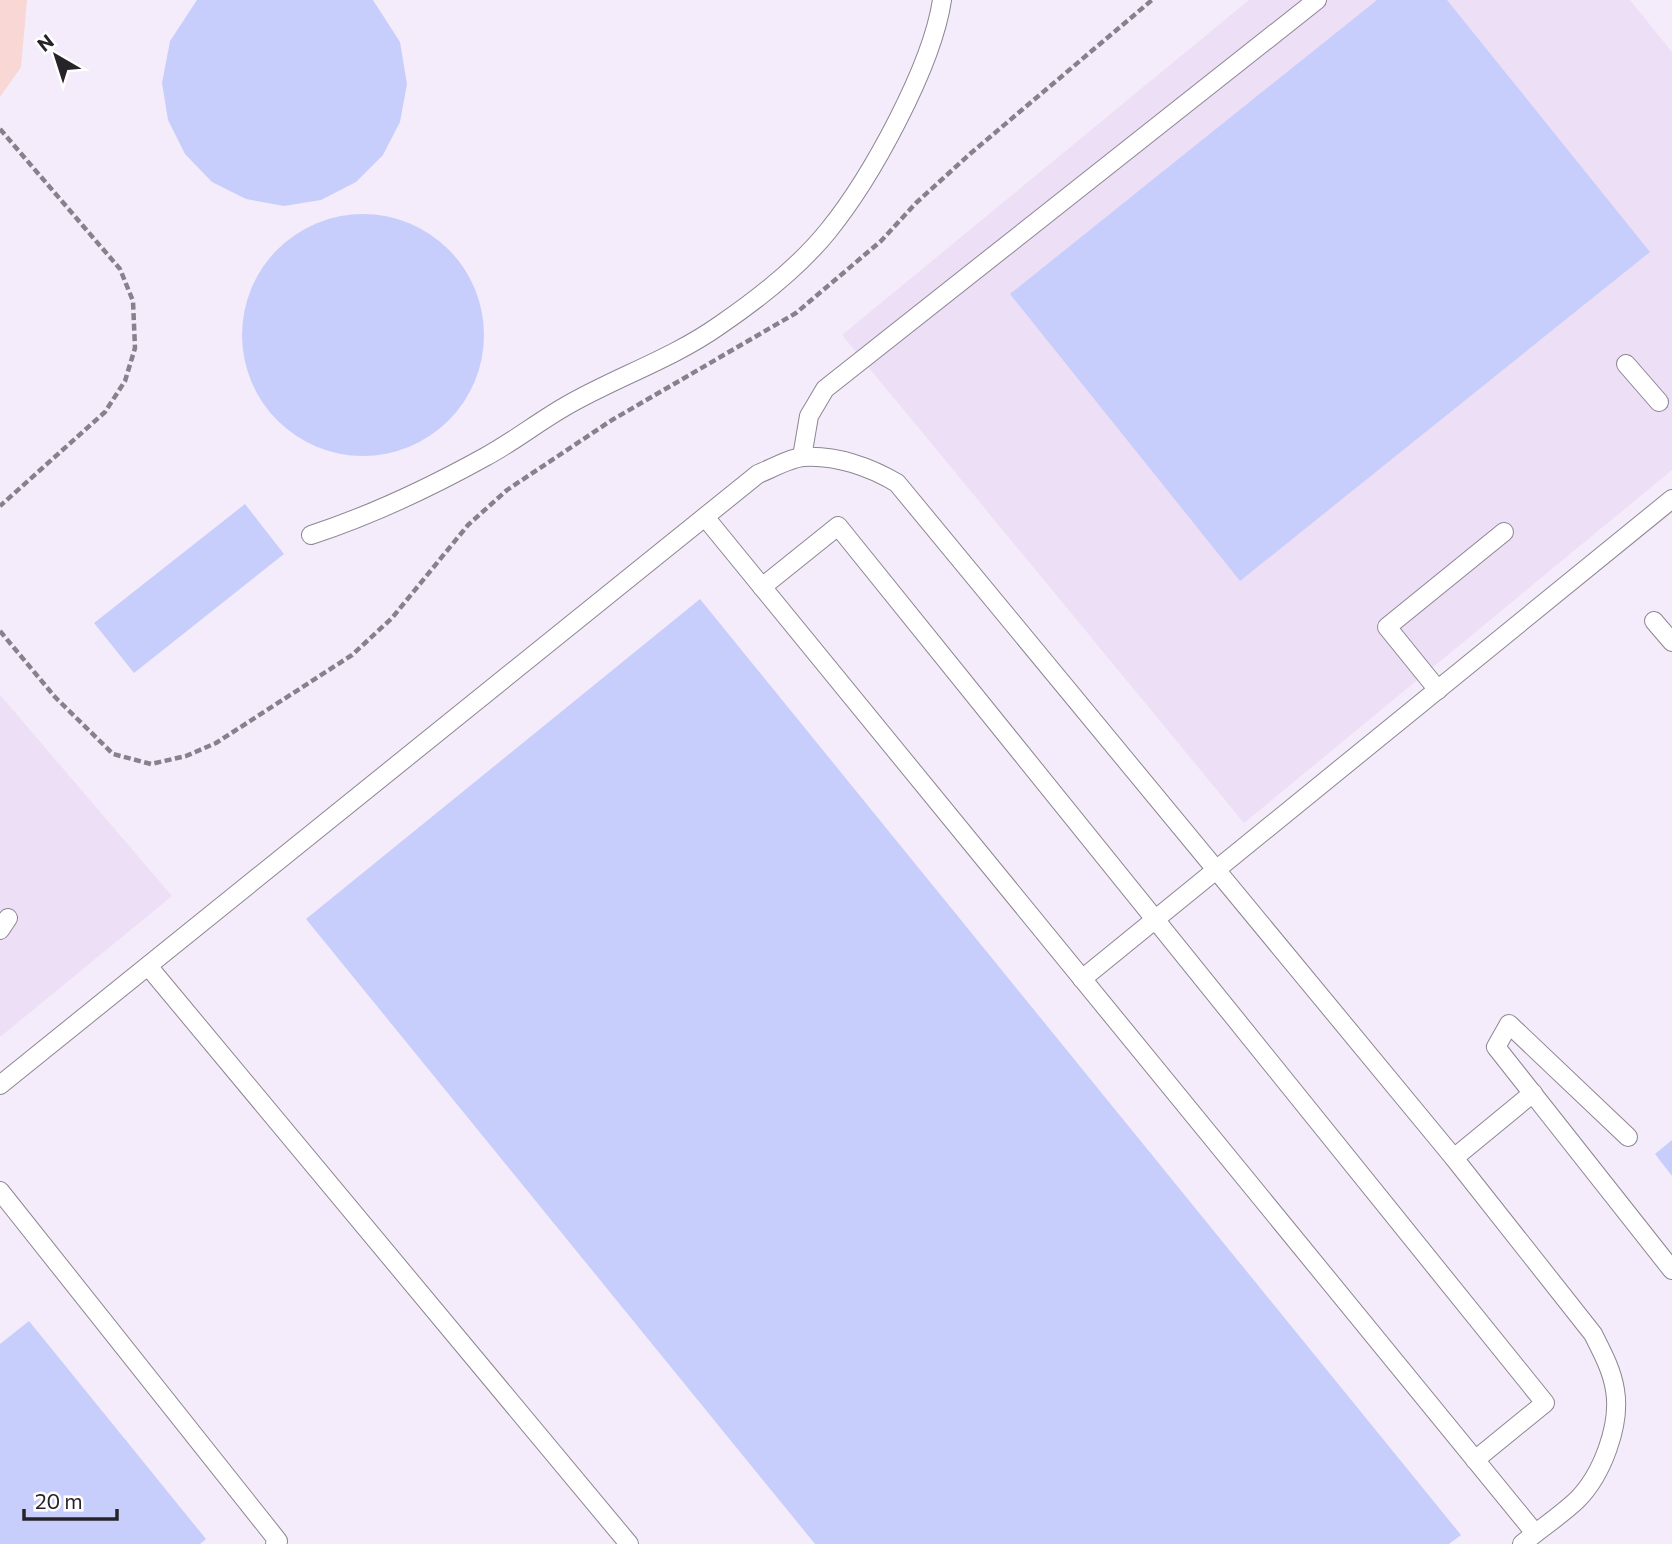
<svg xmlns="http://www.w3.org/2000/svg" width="1672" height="1544" font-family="Commissioner,sans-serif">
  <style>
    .built { fill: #eddff5 }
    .green { fill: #f8d7d5 }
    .building { fill: #c8cefb }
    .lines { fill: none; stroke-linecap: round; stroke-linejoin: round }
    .service-casing { stroke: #8e8593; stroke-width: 20 }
    .path { stroke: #87818b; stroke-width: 4.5; stroke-dasharray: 7 3.5; stroke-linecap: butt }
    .service { stroke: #fff; stroke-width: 18 }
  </style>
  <rect width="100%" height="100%" fill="#f5ecfb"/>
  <g class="built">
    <polygon points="1249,0 1630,0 1672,52 1672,470 1244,823 842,335"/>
    <polygon points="0,695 172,896 0,1037"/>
  </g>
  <polygon class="green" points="0,0 27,0 21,67 0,97"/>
  <g class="building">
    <polygon points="197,0 373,0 400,42 407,84 400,122 383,155 356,182 321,200 284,206 246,199 212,182 185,154 168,120 162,83 170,41"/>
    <polygon points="1377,0 1447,0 1650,252 1240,581 1010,294"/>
    <circle cx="363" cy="335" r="121"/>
    <polygon points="245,504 284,554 134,673 94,623"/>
    <polygon points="700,599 1461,1535 1449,1544 815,1544 306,919"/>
    <polygon points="1672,1140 1672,1176 1655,1154"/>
    <polygon points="29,1321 206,1539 200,1544 0,1544 0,1344"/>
  </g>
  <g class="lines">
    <defs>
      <g id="service">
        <polyline points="1626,364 1659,402"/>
        <polyline points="802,457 809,416 825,389 1317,0"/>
        <polyline points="705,517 1535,1533"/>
        <path d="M311 535C372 515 429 488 485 457 513 442 538 422 566 406 616 377 672 359 720 325 758 299 799 267 828 231 871 178 932 67 942 0"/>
        <polyline points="762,587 838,526 1545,1403 1475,1460"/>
        <polyline points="1654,621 1672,642"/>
        <polyline points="1438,690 1387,627 1504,532"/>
        <polyline points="0,930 8,918"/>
        <polyline points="148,966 629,1544"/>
        <polyline points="1082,979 1672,499"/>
        <path d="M0 1085 758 474C771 469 789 458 804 457 836 455 870 467 897 483L1454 1158 1533 1093"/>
        <polyline points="1628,1137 1509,1024 1496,1047 1672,1270"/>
        <path d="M1454 1158 1593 1334C1602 1352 1612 1370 1615 1390 1621 1425 1602 1475 1577 1500 1560 1516 1540 1529 1522 1544"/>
        <polyline points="0,1191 278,1541 275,1544"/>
      </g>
    </defs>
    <use href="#service" class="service-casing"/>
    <g class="path">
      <polyline points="0,129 120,269 133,301 135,348 125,381 105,412 0,506"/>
      <polyline points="0,631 55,697 113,754 151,764 186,756 216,743 352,655 392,618 468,525 507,490 612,420 796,313 881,241 916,203 971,153 1152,0"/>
    </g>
    <use href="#service" class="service"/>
  </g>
  <g transform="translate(56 56) rotate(321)" stroke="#ffffff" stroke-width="5" paint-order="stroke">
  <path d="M0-5L12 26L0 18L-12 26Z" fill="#272429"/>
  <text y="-10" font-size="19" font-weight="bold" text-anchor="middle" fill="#272429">N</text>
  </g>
  <path d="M24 1509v10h93v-10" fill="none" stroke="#272429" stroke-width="3.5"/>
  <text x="35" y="1509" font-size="21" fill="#272429" stroke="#ffffff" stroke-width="5" paint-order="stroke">20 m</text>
</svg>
